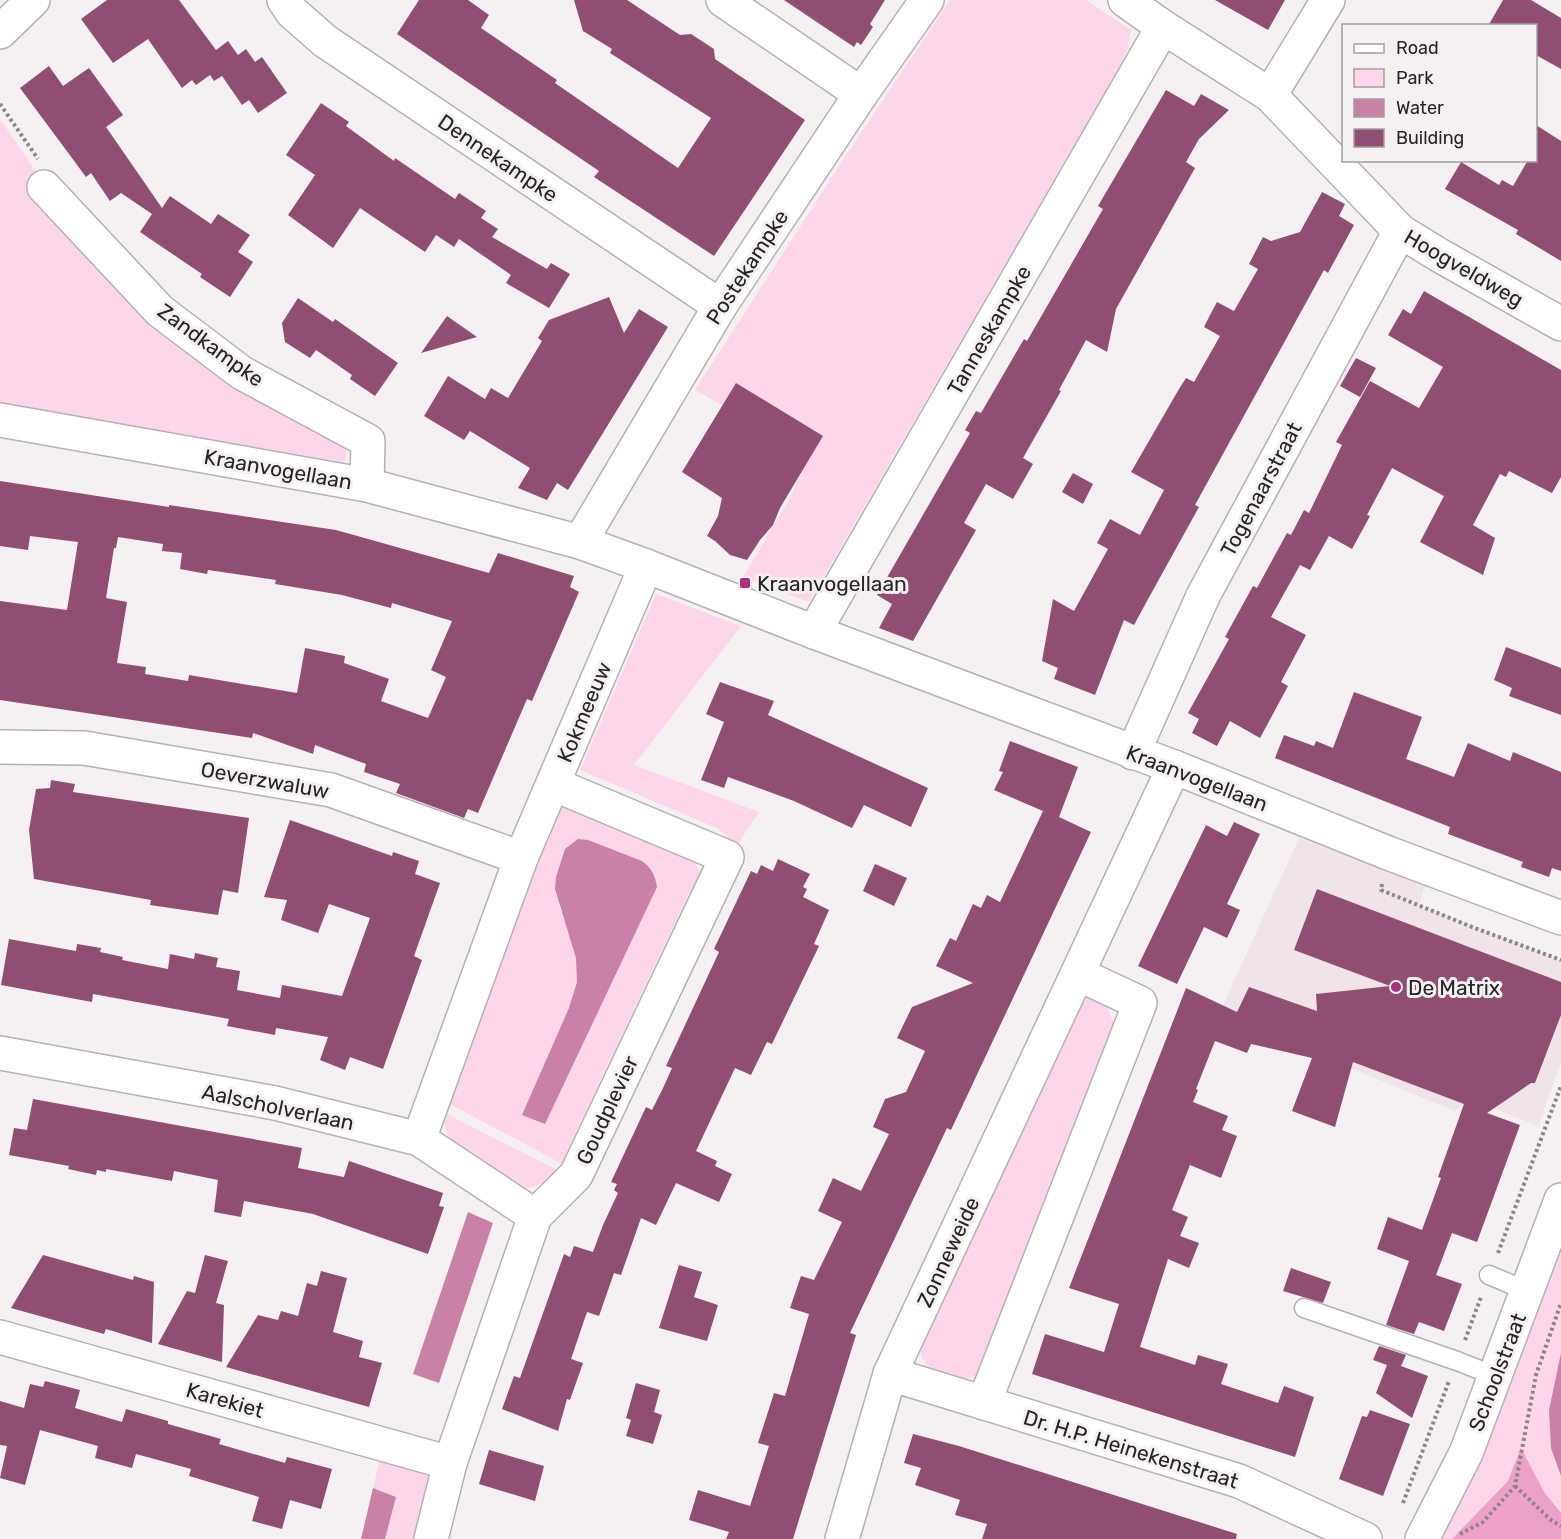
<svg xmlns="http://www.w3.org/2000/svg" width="1561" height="1539" font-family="Rubik,sans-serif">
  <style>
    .built { fill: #f0e4e9 }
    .green { fill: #fed6ea; fill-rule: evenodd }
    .forest { fill: #eda1c9 }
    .water { fill: #c981a8 }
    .building { fill: #914e73; fill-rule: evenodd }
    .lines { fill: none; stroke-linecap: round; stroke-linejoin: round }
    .service-casing { stroke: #b5b1b3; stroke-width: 21 }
    .minor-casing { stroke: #b5b1b3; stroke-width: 36 }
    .tertiary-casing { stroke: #b5b1b3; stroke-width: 36 }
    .path { stroke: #898688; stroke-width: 4; stroke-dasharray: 3 3; stroke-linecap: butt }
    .service { stroke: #fff; stroke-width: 18 }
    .minor { stroke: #fff; stroke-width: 33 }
    .tertiary { stroke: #fff; stroke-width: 33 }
    .poi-dot { fill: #ad2e7d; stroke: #f5f1f3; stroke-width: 2 }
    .labels { text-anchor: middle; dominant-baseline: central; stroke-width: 6; stroke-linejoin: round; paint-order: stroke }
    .street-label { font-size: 21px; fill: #262425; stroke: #f5f1f3 }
    .poi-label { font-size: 21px; fill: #262425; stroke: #f5f1f3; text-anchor: start }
  </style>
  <rect width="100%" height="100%" fill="#f5f1f3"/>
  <polygon class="built" points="1299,838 1425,885 1419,904 1561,960 1561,1062 1538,1126 1470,1099 1455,1111 1219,1014"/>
  <g class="green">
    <polygon points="950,0 1086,0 1131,30 1128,47 1119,68 809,602 743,577 790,498 810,455 695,390 843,160"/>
    <polygon points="0,119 39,176 28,184 347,443 345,462 0,405"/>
    <polygon points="656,594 741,626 634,765 759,812 731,854 732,842 719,829 580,770"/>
    <path d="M573 804 687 849 701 874V889L698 897 689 893 566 1153 574 1158 568 1167 444 1101 550 814ZM642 861 650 867 656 877 553 1048C564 1020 583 988 576 957 572 939 564 920 558 903Z"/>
    <path d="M1088 993 1103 998 1118 1033 983 1373 958 1382C937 1371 916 1367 921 1340Z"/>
    <polygon points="441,1111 563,1173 557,1180 518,1191 453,1148 440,1113"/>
    <polygon points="1561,1232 1561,1539 1442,1539"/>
    <polygon points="383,1446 440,1463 421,1539 385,1539 396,1497 373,1488"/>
  </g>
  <polygon class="forest" points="1521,1448 1544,1492 1561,1513 1561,1539 1452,1539 1508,1481"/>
  <g class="water">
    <path d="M578 839 588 840 642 861C652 868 655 875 657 887L545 1124 522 1115 569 1008 577 982 576 958 555 889 556 877 565 849Z"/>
    <polygon points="468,1212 493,1223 439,1383 413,1374"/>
    <polygon points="1561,1353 1561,1476 1551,1448 1549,1410"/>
    <polygon points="373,1488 396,1497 385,1539 361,1539"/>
  </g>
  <g class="building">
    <polygon points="107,0 179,0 216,50 228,41 238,55 246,49 255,62 262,57 287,93 258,113 249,100 242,105 222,76 214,81 210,75 196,85 192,80 182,88 148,39 113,63 81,19"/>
    <polygon points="419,0 468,0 489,15 481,28 557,80 555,83 678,168 711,118 610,53 612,49 583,31 574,0 627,0 680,35 691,34 714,49 715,59 805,120 714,256 594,177 599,171 397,34"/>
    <polygon points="784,0 885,0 870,24 873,27 861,45 857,42 854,47"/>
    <polygon points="1215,0 1285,0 1268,30"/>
    <polygon points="1503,0 1531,0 1561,18 1561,69 1536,55 1536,26 1488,26"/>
    <polygon points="49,66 63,86 89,68 123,115 106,127 162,208 170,196 211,224 218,214 250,235 238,252 253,262 230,297 200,277 202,274 140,232 152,214 121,193 110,201 91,173 86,177 69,154 20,88"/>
    <polygon points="1166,90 1194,106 1201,94 1229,110 1199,139 1186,162 1195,168 1116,309 1107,352 1086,340 1059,390 1061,391 1023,458 1033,464 1013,499 986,484 964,523 976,530 913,641 879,628 892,604 877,595 970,433 965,430 976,411 981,413 1024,339 1027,341 1103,209 1098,206"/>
    <polygon points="321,103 349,122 346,126 394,161 395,158 455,199 459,193 486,211 481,218 498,229 492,237 547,269 551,263 570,274 549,308 506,283 511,275 459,239 454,247 436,235 425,252 360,208 333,248 288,215 315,175 286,155"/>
    <polygon points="1536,125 1561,141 1561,261 1516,234 1518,230 1445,189 1461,162 1499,185 1502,180 1513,186 1528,160 1536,160"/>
    <polygon points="1322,192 1345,204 1339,216 1354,225 1328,273 1324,270 1195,505 1199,507 1147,601 1134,625 1124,620 1095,695 1054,679 1058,668 1042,661 1053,599 1074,611 1108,549 1097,543 1110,519 1140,535 1164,490 1131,472 1179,389 1186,378 1194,382 1220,336 1204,327 1210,315 1217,302 1234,311 1258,269 1249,264 1263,237 1271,241 1300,232"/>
    <polygon points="1424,291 1561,370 1561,477 1552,493 1509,471 1506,477 1500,474 1473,525 1495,538 1483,575 1420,542 1444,496 1392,468 1367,515 1370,516 1352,549 1329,536 1310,570 1300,565 1271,617 1306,635 1281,682 1288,686 1260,738 1230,721 1217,746 1192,733 1199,719 1188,713 1229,639 1225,637 1253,586 1257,588 1287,533 1291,535 1304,510 1309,513 1342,445 1336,442 1370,381 1419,408 1443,367 1388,335 1403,309 1411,314"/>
    <polygon points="609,297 624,333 639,309 668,327 568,490 557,483 547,500 518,488 530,468 470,431 464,440 424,416 448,376 485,399 491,388 508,398 542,341 538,338 549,320"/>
    <polygon points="298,298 333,322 335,319 398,363 375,396 350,379 352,375 316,350 310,358 285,342 282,323"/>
    <polygon points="447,316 477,337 421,353"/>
    <polygon points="1356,358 1376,368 1360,397 1340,386"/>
    <polygon points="736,383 823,436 780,508 773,525 760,540 747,560 730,555 715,541 707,536 718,516 722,498 682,472"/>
    <polygon points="1073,473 1093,484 1083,504 1062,492"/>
    <path d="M0 481 169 507V505L336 530 489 573 498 553 574 576 570 587 579 592 532 701 527 699 478 813 468 809 464 818 396 793 400 784 364 772 366 764 315 745 313 754 253 733 252 738 0 700V601L67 610 78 542 30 536 28 550 0 546ZM118 537 163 544 162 551 182 553 180 569 207 574 208 570 276 580 275 584 342 595 391 608 392 603 452 621 431 670 446 677 428 718 381 701 389 679 344 663 345 656 305 648 297 693 189 675 188 681 145 674 146 667 117 663 127 602 106 598 114 548H116Z"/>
    <polygon points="1506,647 1561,668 1561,715 1509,696 1512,688 1494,680"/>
    <polygon points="720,682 774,701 768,715 928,788 911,827 864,805 852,828 794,801 728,777 724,788 701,780 724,722 706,714"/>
    <polygon points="1354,692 1422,717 1406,759 1428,767 1454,777 1468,743 1510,761 1513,752 1561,772 1561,871 1552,868 1549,877 1521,867 1523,862 1448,834 1450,827 1275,758 1284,735 1314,746 1316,741 1333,748"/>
    <polygon points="1010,741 1078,767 1059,817 1091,832 951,1130 947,1128 850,1333 856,1335 793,1539 726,1539 729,1532 689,1520 698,1490 750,1506 769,1446 758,1443 774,1393 785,1396 809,1314 790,1308 801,1276 814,1280 842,1222 818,1211 833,1178 861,1191 889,1134 873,1127 885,1099 906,1092 925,1051 897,1038 912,1007 973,983 936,966 950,938 956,941 973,904 981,908 987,895 1000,902 1043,811 994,790 1003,772 999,771"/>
    <polygon points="51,780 75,784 73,792 249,818 238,893 223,890 218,915 150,905 151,900 34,879 29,830 36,789 50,788"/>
    <polygon points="290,820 392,856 393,852 419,861 415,874 440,883 414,956 422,960 383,1069 350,1057 345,1070 320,1060 328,1037 276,1028 275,1035 227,1026 229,1019 186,1011 93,994 92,1002 1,985 9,939 76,951 77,944 101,948 100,952 123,957 122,960 168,969 170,954 194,959 195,953 218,958 216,967 240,971 237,990 280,998 282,985 342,996 370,918 329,904 318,933 281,920 287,900 264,897"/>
    <polygon points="1234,822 1260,834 1227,904 1240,910 1227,938 1204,927 1177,984 1138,966 1206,825 1227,836"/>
    <polygon points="778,859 810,874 803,887 807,889 803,897 829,910 814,944 819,946 772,1044 767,1042 751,1075 735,1068 696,1151 717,1161 715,1166 732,1174 719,1202 676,1183 656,1225 641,1218 621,1275 614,1273 599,1316 587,1312 571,1359 583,1363 570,1400 567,1399 558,1431 502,1409 514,1376 520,1378 564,1254 570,1257 574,1246 593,1252 603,1225 618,1193 614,1190 617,1184 611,1182 646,1107 652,1110 663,1088 672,1068 666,1066 719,952 714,949 751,871 757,874 761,865 773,871"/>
    <polygon points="875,864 907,878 894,906 863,891"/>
    <polygon points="1317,889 1561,982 1561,1015 1535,1083 1531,1083 1487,1113 1520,1125 1477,1242 1452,1233 1436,1275 1462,1284 1444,1331 1419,1322 1414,1334 1386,1325 1409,1261 1377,1249 1388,1217 1422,1230 1441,1178 1438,1177 1464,1104 1353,1062 1335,1127 1292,1111 1312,1058 1251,1044 1247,1053 1215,1041 1196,1089 1198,1090 1193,1102 1228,1116 1222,1130 1237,1136 1221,1178 1190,1165 1172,1210 1188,1217 1180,1236 1199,1243 1189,1268 1168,1259 1140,1347 1195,1365 1198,1355 1228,1364 1221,1384 1278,1403 1284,1386 1314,1397 1295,1457 1032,1374 1045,1334 1104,1352 1119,1304 1069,1288 1186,988 1237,1012 1249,987 1317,1011 1316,994 1390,986 1294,950"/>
    <polygon points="33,1099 302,1148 298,1168 344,1177 349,1161 443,1193 439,1206 444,1207 428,1254 313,1214 244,1201 241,1217 214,1212 218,1180 174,1171 172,1181 106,1169 106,1172 97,1170 96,1175 68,1169 69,1166 9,1155 14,1128 27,1130"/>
    <polygon points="43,1255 133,1280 134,1276 154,1282 152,1343 106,1329 104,1334 11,1308"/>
    <polygon points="205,1255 228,1261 216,1303 224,1305 222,1362 158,1344 187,1291 195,1293"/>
    <polygon points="679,1265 702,1272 694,1297 718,1305 707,1341 659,1328"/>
    <polygon points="1291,1268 1331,1282 1323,1303 1283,1291"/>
    <polygon points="321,1271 347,1278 333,1332 363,1341 359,1357 382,1363 369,1407 226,1367 258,1315 278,1320 281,1311 298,1316 307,1283 317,1286"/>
    <polygon points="1379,1346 1406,1355 1401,1366 1428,1376 1412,1418 1376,1393 1387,1365 1373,1360"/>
    <polygon points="45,1381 80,1390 75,1408 122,1422 126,1409 168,1421 168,1424 221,1439 219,1444 285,1463 287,1457 332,1469 321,1509 290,1500 282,1529 252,1521 259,1497 189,1476 191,1469 136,1454 132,1468 95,1458 98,1446 40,1430 25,1485 0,1478 7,1446 0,1445 0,1401 24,1408 30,1384 43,1387"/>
    <polygon points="636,1383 660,1390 654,1412 662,1415 653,1444 626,1436 631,1420 626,1418"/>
    <polygon points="1370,1410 1410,1424 1383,1496 1339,1479 1362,1416 1367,1417"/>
    <polygon points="913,1434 959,1446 1237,1534 1236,1539 982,1539 987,1524 955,1515 960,1500 915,1485 921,1468 904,1463"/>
    <polygon points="489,1450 544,1466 535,1501 479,1484"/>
  </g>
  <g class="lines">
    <defs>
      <g id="service">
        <polyline points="1489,1275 1527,1291"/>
        <polyline points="1304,1308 1457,1361 1495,1376"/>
      </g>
      <g id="minor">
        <polyline points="284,0 292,12 325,41 720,306"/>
        <polyline points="723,0 861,94"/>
        <polyline points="1125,0 1163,27 1270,95 1400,231 1439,255 1561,324"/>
        <polyline points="0,32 33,0"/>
        <polyline points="1270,95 1328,0"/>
        <polyline points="44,187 160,311 242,373 368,441 367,485"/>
        <polyline points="0,420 367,485 580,542 646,566 814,632 1174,767 1388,853 1561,918"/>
        <polyline points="580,542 720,306 861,94 927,0"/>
        <polyline points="814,632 1163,27"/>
        <polyline points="0,747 84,748 331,790 521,858"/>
        <polyline points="1133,753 1203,596 1400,231"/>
        <polyline points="0,1053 275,1103 419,1139 535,1216"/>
        <polyline points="419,1139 521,858 646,566"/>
        <polyline points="0,1337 450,1463"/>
        <polyline points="890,1374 1239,1481 1365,1539"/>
        <polyline points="984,1403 1140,1003 1078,974"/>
        <polyline points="431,1539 450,1463 535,1216 576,1175 727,857 553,784"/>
        <polyline points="842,1539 890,1374 1174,767"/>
      </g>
      <polyline id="tertiary" points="1422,1539 1466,1453 1561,1200"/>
    </defs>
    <use href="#service" class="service-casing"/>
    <use href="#minor" class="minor-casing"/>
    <use href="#tertiary" class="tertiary-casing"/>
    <g class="path">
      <polyline points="0,104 38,159"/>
      <polyline points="1382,884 1381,890 1472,927 1561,960"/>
      <polyline points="1498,1253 1561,1086"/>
      <polyline points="1465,1340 1481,1297"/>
      <polyline points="1515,1486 1552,1521 1561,1526"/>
      <polyline points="1403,1503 1449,1381"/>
      <polyline points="1460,1534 1483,1522 1515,1486 1536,1375 1561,1303"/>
    </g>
    <use href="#service" class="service"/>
    <use href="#minor" class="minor"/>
    <use href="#tertiary" class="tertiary"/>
  </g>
  <g class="poi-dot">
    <rect x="739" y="577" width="12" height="12" rx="3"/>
    <circle cx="1396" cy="987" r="6"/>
  </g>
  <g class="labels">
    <g class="street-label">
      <text transform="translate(498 158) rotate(34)">Dennekampke</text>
      <text transform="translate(747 267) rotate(-57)">Postekampke</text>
      <text transform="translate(1464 268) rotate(30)">Hoogveldweg</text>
      <text transform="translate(989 330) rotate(-60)">Tanneskampke</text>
      <text transform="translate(211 345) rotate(36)">Zandkampke</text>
      <text transform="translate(278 469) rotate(10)">Kraanvogellaan</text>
      <text transform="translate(1261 489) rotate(-62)">Togenaarstraat</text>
      <text transform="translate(584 712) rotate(-67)">Kokmeeuw</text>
      <text transform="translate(1197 778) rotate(21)">Kraanvogellaan</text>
      <text transform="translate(265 780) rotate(10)">Oeverzwaluw</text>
      <text transform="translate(278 1107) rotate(12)">Aalscholverlaan</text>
      <text transform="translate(607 1110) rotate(-65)">Goudplevier</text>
      <text transform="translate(948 1252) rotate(-65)">Zonneweide</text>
      <text transform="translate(1497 1372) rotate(-69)">Schoolstraat</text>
      <text transform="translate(225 1400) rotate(16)">Karekiet</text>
      <text transform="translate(1131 1449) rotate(17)">Dr. H.P. Heinekenstraat</text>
    </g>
    <g class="poi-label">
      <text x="757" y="583">Kraanvogellaan</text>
      <text x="1408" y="987">De Matrix</text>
    </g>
  </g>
  <rect x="1342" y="24" width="195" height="138" fill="#f5f1f3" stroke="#a29fa1" stroke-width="1.5"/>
  <rect x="1354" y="44" width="30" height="9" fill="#ffffff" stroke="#a29fa1" stroke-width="1.5"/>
  <text x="1396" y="54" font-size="18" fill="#262425">Road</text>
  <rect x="1354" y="69" width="30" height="18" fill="#fed6ea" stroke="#a29fa1" stroke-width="1.5"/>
  <text x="1396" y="84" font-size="18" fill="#262425">Park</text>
  <rect x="1354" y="99" width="30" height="18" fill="#c981a8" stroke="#a29fa1" stroke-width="1.5"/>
  <text x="1396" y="114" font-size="18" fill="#262425">Water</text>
  <rect x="1354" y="129" width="30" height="18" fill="#914e73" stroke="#a29fa1" stroke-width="1.5"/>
  <text x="1396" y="144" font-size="18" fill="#262425">Building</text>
</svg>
